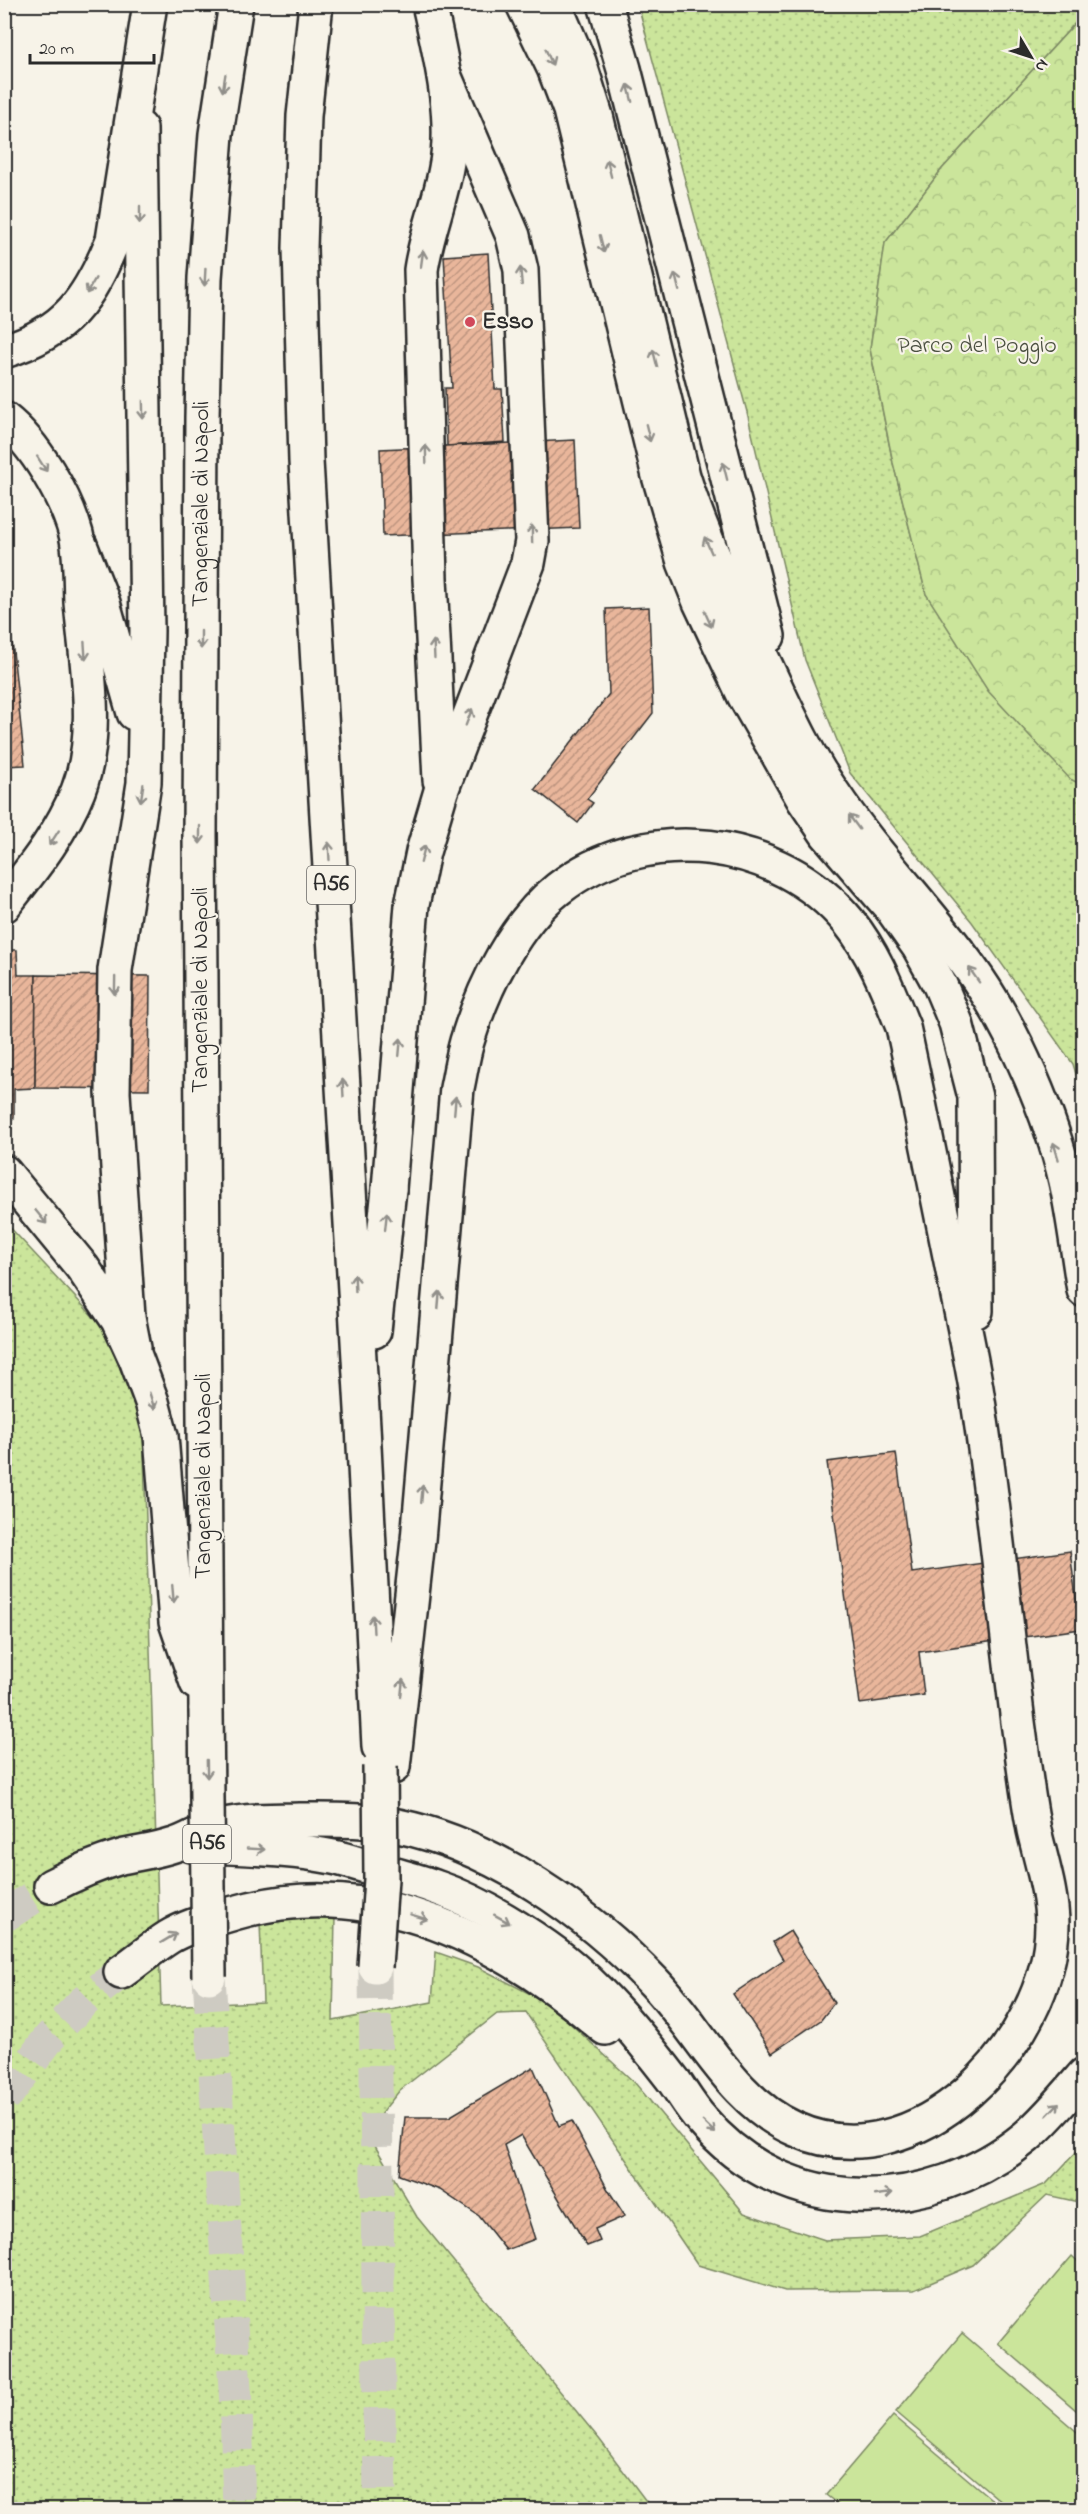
<svg xmlns="http://www.w3.org/2000/svg" width="1088" height="2514" font-family="'Indie Flower',sans-serif">
  <style>
    .grass { fill: url(#grass-dots); stroke: #7b8863; stroke-width: 1.5 }
    .park { fill: url(#park-crowns); stroke: #7b8863; stroke-width: 1.5 }
    .pitch { fill: #cbe59b; stroke: #7b8863; stroke-width: 1.5 }
    .building { fill: url(#building-hatch); stroke: #2b2b2b; stroke-width: 1.5 }
    .lines { fill: none; stroke-linecap: round; stroke-linejoin: round }
    .highway-tunnel { stroke: #cecbc2; stroke-width: 33; stroke-dasharray: 33 16; stroke-linecap: butt }
    .minor-casing { stroke: #2b2b2b; stroke-width: 38 }
    .highway-casing { stroke: #2b2b2b; stroke-width: 38 }
    .minor { stroke: #f7f3e8; stroke-width: 33 }
    .highway { stroke: #f7f3e8; stroke-width: 33 }
    .highway-bridge-casing { stroke: #2b2b2b; stroke-width: 38; stroke-linecap: butt }
    .highway-bridge { stroke: #f7f3e8; stroke-width: 33 }
    .oneway { stroke: #918f8a }
    .poi-dot { fill: #d1495b; stroke: #f7f3e8; stroke-width: 2 }
    .labels { text-anchor: middle; dominant-baseline: central; stroke-width: 4.5; stroke-linejoin: round; paint-order: stroke }
    .shield { fill: #f7f3e8; stroke: #686764; stroke-width: 1.5 }
    .shield-label { font-size: 22px; font-weight: bold; fill: #2b2b2b }
    .poi-label { font-size: 24px; font-weight: bold; fill: #2b2b2b; stroke: #f7f3e8; text-anchor: start }
    .park-label { font-size: 24px; fill: #4b5041; stroke: #f7f3e8 }
    .street-label { font-size: 24px; fill: #2b2b2b; stroke: #f7f3e8 }
  </style>
  <defs>
    <pattern id="grass-dots" width="8" height="8" patternUnits="userSpaceOnUse" patternTransform="scale(1.5)"><rect width="8" height="8" fill="#cbe59b"/><path d="M2 2h.1M6 6h.1" fill="none" stroke="#aec586" stroke-width="1.8" stroke-linecap="round"/></pattern>
    <pattern id="park-crowns" width="20" height="18" patternUnits="userSpaceOnUse" patternTransform="scale(1.5)"><rect width="20" height="18" fill="#cbe59b"/><path d="M2 6a3 3 0 1 1 6 0M12 15a3 3 0 1 1 6 0" fill="none" stroke="#aec586"/></pattern>
    <pattern id="building-hatch" width="6" height="6" patternUnits="userSpaceOnUse" patternTransform="scale(1.5)"><rect width="6" height="6" fill="#e9b69b"/><path d="M-1 1l2-2M0 6l6-6M5 7l2-2" fill="none" stroke="#bd947f"/></pattern>
  </defs>
  <rect width="100%" height="100%" fill="#f7f3e8"/>
  <filter id="ink" filterUnits="userSpaceOnUse"><feTurbulence type="fractalNoise" baseFrequency=".0167" numOctaves="2"/><feDisplacementMap in="SourceGraphic" scale="12" xChannelSelector="R" yChannelSelector="G"/><feConvolveMatrix kernelMatrix="1 2 1 2 8 2 1 2 1" color-interpolation-filters="sRGB"/></filter>
  <g filter="url(#ink)">
    <g class="grass">
      <polygon points="638,5 1083,5 1083,17 1080,18 942,169 885,243 870,349 893,463 926,594 1070,779 1083,785 1083,1097 1073,1064 972,922 850,773 805,660 747,412"/>
      <polygon points="4,1221 102,1326 143,1422 161,2006 263,2002 260,1922 335,1916 333,2021 432,2002 436,1952 478,1967 548,2003 635,2083 744,2213 825,2240 920,2236 1046,2184 1083,2145 1083,2203 1047,2195 973,2265 914,2290 785,2291 698,2265 526,2013 497,2014 400,2090 375,2121 372,2141 417,2217 600,2440 652,2509 5,2509"/>
    </g>
    <polygon class="park" points="1083,17 1084,17 1083,785 1070,779 988,691 926,594 893,463 870,349 885,243 942,169 1080,18"/>
    <g class="pitch">
      <polygon points="1072,2256 1083,2266 1083,2416 998,2343"/>
      <polygon points="962,2333 1083,2437 1083,2509 1010,2509 896,2412"/>
      <polygon points="893,2416 1003,2509 844,2509 826,2495"/>
    </g>
    <g class="building">
      <polygon points="488,253 495,389 502,389 505,442 447,446 445,388 452,388 444,256"/>
      <polygon points="575,440 579,528 383,536 380,449"/>
      <polygon points="4,566 25,765 4,766"/>
      <polygon points="649,607 653,713 587,799 593,803 578,823 535,789 609,694 606,609"/>
      <polygon points="4,950 17,950 18,975 36,975 35,1088 14,1089 14,1118 4,1124"/>
      <polygon points="36,975 150,976 149,1089 35,1088"/>
      <polygon points="896,1453 912,1573 1070,1551 1080,1629 919,1652 924,1695 860,1704 827,1462"/>
      <polygon points="790,1931 834,2003 821,2020 772,2053 733,1994 783,1960 773,1942"/>
      <polygon points="533,2067 559,2126 572,2121 607,2188 625,2216 595,2229 600,2241 587,2246 521,2135 504,2145 535,2239 506,2250 479,2216 440,2190 399,2175 405,2117 449,2117"/>
    </g>
    <g class="lines">
      <g class="highway-tunnel">
        <polyline points="4,1916 51,1886"/>
        <polyline points="375,1967 380,2510"/>
        <polyline points="209,1977 236,2405 239,2510"/>
        <polyline points="4,2099 49,2038 82,2003 121,1972"/>
      </g>
      <defs>
        <g id="minor">
          <path d="M429 4C440 53 456 118 446 168 440 202 426 235 421 270L430 578 440 780"/>
          <polyline points="80,545 103,603 134,713"/>
          <polyline points="389,1189 412,905 423,852 441,791 528,563 532,541 521,270 513,236 444,75"/>
          <polyline points="134,1348 128,1317 113,1093 115,970 144,783 147,631 140,128"/>
        </g>
        <g id="highway">
          <polyline points="316,4 304,116 300,248 306,461 363,1426 379,1747"/>
          <polyline points="523,4 554,68 570,110 659,476 684,562 700,602 744,695 804,800 827,834 892,909 919,947 940,985 956,1023 975,1097 976,1311"/>
          <path d="M554 4 579 62 596 116 683 476C703 540 733 599 762 658 784 704 804 751 833 793 876 858 933 913 978 979 1015 1033 1051 1116 1066 1181 1074 1217 1078 1254 1084 1290"/>
          <polyline points="605,4 624,69 768,636"/>
          <path d="M4 351C67 332 89 299 113 240L150 4"/>
          <path d="M4 419C35 443 66 497 76 534 81 555 80 580 81 602 86 663 101 732 78 791 61 834 32 869 4 905"/>
          <polyline points="4,1172 82,1267 118,1320 136,1359 152,1402 161,1436 176,1622 197,1683"/>
          <polyline points="374,1331 389,1189"/>
          <path id="s1" d="M206 1710 200 836 202 417 205 278 216 134 236 4"/>
          <path d="M191 1845C238 1848 287 1848 333 1857 348 1860 364 1866 379 1870 397 1876 417 1880 435 1887 474 1900 512 1923 546 1947 596 1982 637 2033 674 2081 683 2094 691 2108 702 2120 785 2219 930 2216 1026 2137 1047 2119 1066 2096 1084 2075"/>
          <path d="M51 1886C74 1874 97 1864 121 1857 139 1853 157 1851 174 1845 188 1841 200 1832 214 1828 241 1819 272 1821 300 1820 332 1820 366 1819 398 1826 493 1845 588 1913 654 1982 700 2030 731 2101 795 2129 916 2184 1051 2042 1052 1925 1052 1893 1041 1861 1034 1830 1027 1794 1023 1758 1018 1722 1004 1611 994 1499 976 1388 969 1346 959 1303 951 1261 935 1183 920 1105 903 1027 888 990 874 953 849 922 778 836 646 820 558 889 516 922 485 984 469 1035 463 1052 461 1070 457 1088L418 1540 393 1767"/>
          <path d="M121 1972C137 1961 153 1947 169 1937 189 1925 212 1920 234 1913 373 1872 501 1939 605 2028"/>
        </g>
      </defs>
      <use href="#minor" class="minor-casing"/>
      <use href="#highway" class="highway-casing"/>
      <use href="#minor" class="minor"/>
      <use href="#highway" class="highway"/>
      <defs>
        <g id="highway-bridge">
          <polyline points="206,1710 209,1977"/>
          <polyline points="375,1967 381,1879 380,1766"/>
        </g>
      </defs>
      <use href="#highway-bridge" class="highway-bridge-casing"/>
      <use href="#highway-bridge" class="highway-bridge"/>
    </g>
    <defs><path id="oneway-shaft" d="M-6 0H5M1.5-3L5.5 0L1.5 3" fill="none" stroke-width="1.6" stroke-linecap="round" stroke-linejoin="round" transform="scale(1.5)"/></defs>
    <g class="oneway">
      <use href="#oneway-shaft" transform="translate(549 57) rotate(66)"/>
      <use href="#oneway-shaft" transform="translate(224 83) rotate(99)"/>
      <use href="#oneway-shaft" transform="translate(630 93) rotate(-104)"/>
      <use href="#oneway-shaft" transform="translate(609 168) rotate(-104)"/>
      <use href="#oneway-shaft" transform="translate(140 215) rotate(90)"/>
      <use href="#oneway-shaft" transform="translate(602 244) rotate(76)"/>
      <use href="#oneway-shaft" transform="translate(422 259) rotate(-82)"/>
      <use href="#oneway-shaft" transform="translate(521 276) rotate(-95)"/>
      <use href="#oneway-shaft" transform="translate(205 277) rotate(93)"/>
      <use href="#oneway-shaft" transform="translate(677 282) rotate(-104)"/>
      <use href="#oneway-shaft" transform="translate(91 286) rotate(120)"/>
      <use href="#oneway-shaft" transform="translate(655 358) rotate(-104)"/>
      <use href="#oneway-shaft" transform="translate(143 410) rotate(89)"/>
      <use href="#oneway-shaft" transform="translate(648 433) rotate(76)"/>
      <use href="#oneway-shaft" transform="translate(426 454) rotate(-92)"/>
      <use href="#oneway-shaft" transform="translate(42 464) rotate(57)"/>
      <use href="#oneway-shaft" transform="translate(725 471) rotate(-104)"/>
      <use href="#oneway-shaft" transform="translate(532 534) rotate(-91)"/>
      <use href="#oneway-shaft" transform="translate(708 545) rotate(-114)"/>
      <use href="#oneway-shaft" transform="translate(708 619) rotate(66)"/>
      <use href="#oneway-shaft" transform="translate(201 640) rotate(90)"/>
      <use href="#oneway-shaft" transform="translate(434 649) rotate(-93)"/>
      <use href="#oneway-shaft" transform="translate(85 651) rotate(86)"/>
      <use href="#oneway-shaft" transform="translate(469 717) rotate(-69)"/>
      <use href="#oneway-shaft" transform="translate(142 793) rotate(99)"/>
      <use href="#oneway-shaft" transform="translate(854 822) rotate(-126)"/>
      <use href="#oneway-shaft" transform="translate(200 835) rotate(90)"/>
      <use href="#oneway-shaft" transform="translate(54 838) rotate(123)"/>
      <use href="#oneway-shaft" transform="translate(329 851) rotate(-93)"/>
      <use href="#oneway-shaft" transform="translate(423 854) rotate(-76)"/>
      <use href="#oneway-shaft" transform="translate(974 975) rotate(-125)"/>
      <use href="#oneway-shaft" transform="translate(115 986) rotate(91)"/>
      <use href="#oneway-shaft" transform="translate(400 1047) rotate(-85)"/>
      <use href="#oneway-shaft" transform="translate(343 1088) rotate(-93)"/>
      <use href="#oneway-shaft" transform="translate(455 1105) rotate(-85)"/>
      <use href="#oneway-shaft" transform="translate(1056 1151) rotate(-107)"/>
      <use href="#oneway-shaft" transform="translate(41 1217) rotate(51)"/>
      <use href="#oneway-shaft" transform="translate(386 1221) rotate(-84)"/>
      <use href="#oneway-shaft" transform="translate(355 1283) rotate(-93)"/>
      <use href="#oneway-shaft" transform="translate(439 1300) rotate(-85)"/>
      <use href="#oneway-shaft" transform="translate(152 1401) rotate(73)"/>
      <use href="#oneway-shaft" transform="translate(422 1494) rotate(-85)"/>
      <use href="#oneway-shaft" transform="translate(173 1594) rotate(85)"/>
      <use href="#oneway-shaft" transform="translate(373 1624) rotate(-93)"/>
      <use href="#oneway-shaft" transform="translate(402 1688) rotate(-84)"/>
      <use href="#oneway-shaft" transform="translate(207 1769) rotate(89)"/>
      <use href="#oneway-shaft" transform="translate(256 1849) rotate(3)"/>
      <use href="#oneway-shaft" transform="translate(419 1917) rotate(17)"/>
      <use href="#oneway-shaft" transform="translate(502 1919) rotate(29)"/>
      <use href="#oneway-shaft" transform="translate(169 1938) rotate(-31)"/>
      <use href="#oneway-shaft" transform="translate(1053 2109) rotate(-46)"/>
      <use href="#oneway-shaft" transform="translate(709 2127) rotate(44)"/>
      <use href="#oneway-shaft" transform="translate(884 2194) rotate(-8)"/>
    </g>
  </g>
  <circle class="poi-dot" cx="470" cy="322" r="6"/>
  <g class="labels">
    <g class="shield">
      <rect x="307" y="866" width="48" height="38" rx="4.5"/>
      <rect x="183" y="1825" width="48" height="38" rx="4.5"/>
    </g>
    <g class="shield-label">
      <text x="331" y="885">A56</text>
      <text x="207" y="1844">A56</text>
    </g>
    <g class="poi-label">
      <text x="482" y="322">Esso</text>
    </g>
    <g class="park-label">
      <text x="977" y="346">Parco del Poggio</text>
    </g>
    <g class="street-label">
      <text stroke="none"><textPath href="#s1" startOffset="1206">Tangenziale di Napoli</textPath></text>
      <text transform="translate(201 990) rotate(-90)">Tangenziale di Napoli</text>
      <text transform="translate(204 1476) rotate(-90)">Tangenziale di Napoli</text>
    </g>
  </g>
  <rect width="1088" height="2514" fill="none" stroke="#f7f3e8" stroke-width="24"/>
  <rect x="12" y="12" width="1064" height="2490" fill="none" stroke="#2b2b2b" stroke-width="2" filter="url(#ink)"/>
  <g transform="translate(1031 57) rotate(129)" stroke="#f7f3e8" stroke-width="4.5" paint-order="stroke">
  <path d="M0-4.5L10 22L0 15L-10 22Z" fill="#2b2b2b"/>
  <text y="-9" font-size="16" font-weight="bold" text-anchor="middle" fill="#2b2b2b">N</text>
  </g>
  <path d="M30 54v9h124v-9" fill="none" stroke="#2b2b2b" stroke-width="3"/>
  <text x="39" y="54" font-size="18" fill="#2b2b2b" stroke="#f7f3e8" stroke-width="4.5" paint-order="stroke">20 m</text>
</svg>
